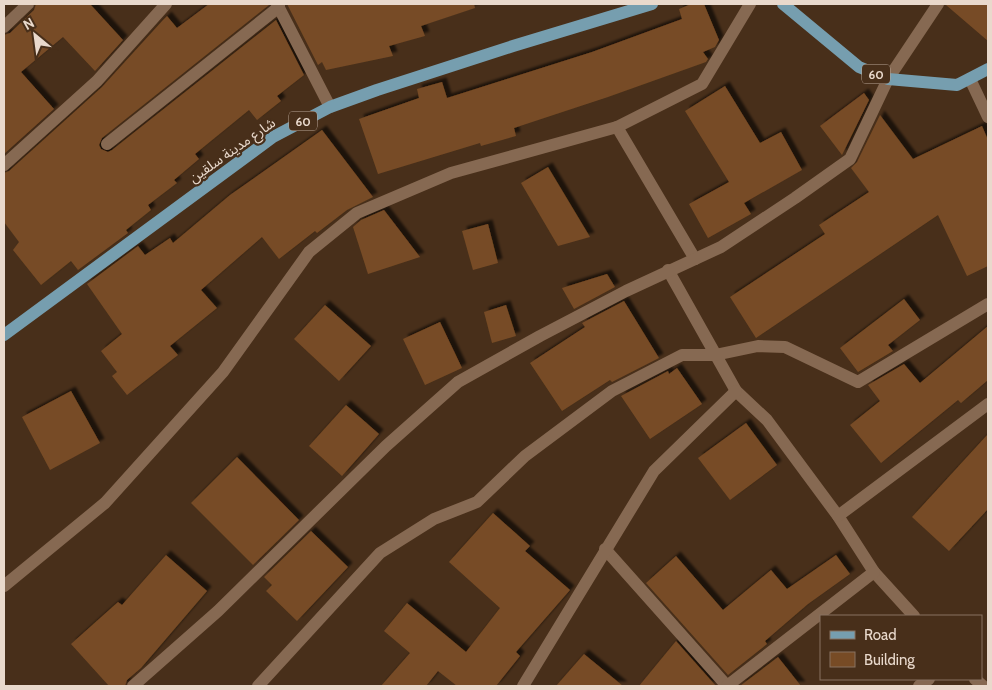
<svg xmlns="http://www.w3.org/2000/svg" width="992" height="690" font-family="Cabin,'Noto Sans Arabic',sans-serif">
  <style>
    .building { fill: #774b25; filter: url(#shadow) }
    .lines { fill: none; stroke-linecap: round; stroke-linejoin: round }
    .minor { stroke: #866952; stroke-width: 12 }
    .major { stroke: #769eaf; stroke-width: 12 }
    .labels { text-anchor: middle; dominant-baseline: central; stroke-width: 4.5; stroke-linejoin: round; paint-order: stroke }
    .shield { fill: #482f1a; stroke: #b9a697; stroke-width: 1 }
    .shield-label { font-size: 12px; font-weight: bold; fill: #e9d9cc }
    .street-label { font-size: 14px; fill: #e9d9cc; stroke: #482f1a }
  </style>
  <defs>
    <filter id="shadow"><feDropShadow dx="4.5" dy="-4.5" stdDeviation="1" flood-color="#0009"/></filter>
  </defs>
  <rect width="100%" height="100%" fill="#482f1a"/>
  <g class="building">
    <polygon points="36,4 90,4 123,40 95,71 63,37 21,72 54,109 4,154 4,35 10,33 34,10"/>
    <polygon points="209,4 269,5 102,138 99,145 101,149 108,152 112,150 276,20 304,75 277,96 281,101 257,120 249,110 195,154 199,159 174,180 177,183 148,205 151,210 126,230 128,233 78,270 71,261 41,285 13,250 19,242 4,222 4,173 9,171 102,87 163,20 167,16 177,28"/>
    <polygon points="287,4 474,4 475,8 421,26 425,36 389,46 393,56 326,70 322,62 318,65"/>
    <polygon points="691,4 704,4 719,40 715,47 703,52 708,59 706,62 608,97 514,128 516,136 481,146 480,143 378,174 359,119 419,98 417,89 442,82 447,98 592,52 682,19 679,9"/>
    <polygon points="946,4 988,4 988,41 946,5"/>
    <polygon points="725,86 760,143 781,132 802,170 744,203 751,214 708,238 689,204 729,182 685,111"/>
    <polygon points="864,93 869,100 842,155 820,126"/>
    <polygon points="880,115 913,159 982,126 988,140 988,266 967,276 938,215 756,338 730,297 825,234 819,225 869,192 851,168 857,162"/>
    <polygon points="322,130 373,197 347,210 317,233 315,231 279,259 262,237 201,290 217,308 170,346 178,355 127,395 112,376 117,372 101,351 122,334 87,284 138,246 145,255 170,238 173,243 230,195"/>
    <polygon points="548,167 590,237 558,246 521,183"/>
    <polygon points="384,210 420,257 368,274 353,227 361,220"/>
    <polygon points="488,224 498,263 473,270 462,231"/>
    <polygon points="607,274 615,287 574,309 562,288"/>
    <polygon points="904,299 920,320 888,345 893,351 858,372 840,348"/>
    <polygon points="624,301 659,358 612,382 610,380 562,411 530,363 585,327 582,323"/>
    <polygon points="325,305 371,346 339,381 294,339"/>
    <polygon points="506,305 516,336 492,343 484,312"/>
    <polygon points="440,322 462,368 425,385 403,339"/>
    <polygon points="988,326 988,380 961,403 958,400 881,463 850,425 880,401 868,385 904,364 920,383"/>
    <polygon points="677,368 702,404 650,439 621,396 668,371 669,374"/>
    <polygon points="71,391 100,443 50,470 22,417"/>
    <polygon points="346,405 379,434 342,476 309,446"/>
    <polygon points="746,423 777,465 730,500 698,458"/>
    <polygon points="988,434 988,509 949,551 912,517"/>
    <polygon points="237,457 299,520 253,565 191,503"/>
    <polygon points="493,513 530,546 525,551 570,590 516,652 520,656 496,686 457,686 438,671 426,686 381,686 410,653 384,631 407,603 466,652 500,608 449,562"/>
    <polygon points="311,531 348,567 297,621 266,591 272,585 264,577"/>
    <polygon points="166,555 207,591 141,668 127,680 125,686 109,686 71,644 118,602 122,605"/>
    <polygon points="836,555 850,574 808,604 765,641 767,644 728,675 646,583 676,556 723,610 771,570 787,589"/>
    <polygon points="676,641 716,686 639,686"/>
    <polygon points="584,654 623,686 556,686"/>
    <polygon points="778,657 801,686 740,686"/>
  </g>
  <g class="lines">
    <g class="minor">
      <polyline points="277,4 330,107"/>
      <polyline points="4,27 28,4"/>
      <polyline points="970,79 988,117"/>
      <polyline points="617,127 695,259"/>
      <polyline points="107,144 279,7 279,4"/>
      <polyline points="4,165 97,81 166,4"/>
      <polyline points="668,270 736,391 767,420 838,516 874,572 914,616"/>
      <polyline points="838,516 988,404"/>
      <polyline points="605,549 727,686"/>
      <polyline points="4,586 105,503 223,372 309,252 357,213 451,173 617,127 702,84 750,4"/>
      <polyline points="975,679 983,686"/>
      <polyline points="133,686 218,611 386,446 458,382 540,336 626,291 721,247 795,198 850,159 888,79 938,4"/>
      <polyline points="258,686 380,553 434,519 477,502 525,456 612,391 682,355 715,355 758,346 785,347 858,382 988,304"/>
      <polyline points="523,686 654,471 736,391"/>
      <polyline points="727,686 874,572"/>
      <polyline points="919,686 929,679"/>
    </g>
    <g class="major">
      <polyline points="783,4 859,67 888,79 957,85 988,69"/>
      <polyline points="4,335 273,137 330,107 377,90 513,46 652,4"/>
    </g>
  </g>
  <g class="labels">
    <g class="shield">
      <rect x="862" y="64.5" width="28" height="19" rx="4"/>
      <rect x="289" y="111.5" width="28" height="19" rx="4"/>
    </g>
    <g class="shield-label">
      <text x="876" y="74">60</text>
      <text x="303" y="121">60</text>
    </g>
    <g class="street-label">
      <text transform="translate(232 150) rotate(-35)">شارع مدينة سلقين</text>
    </g>
  </g>
  <rect width="992" height="690" fill="none" stroke="#e9d9cc" stroke-width="10"/>
  <rect x="820" y="615" width="162" height="65" fill="#482f1a" stroke="#887361"/>
  <rect x="830" y="631" width="25" height="8" fill="#769eaf" stroke="#887361"/>
  <text x="864" y="640" font-size="15" fill="#e9d9cc">Road</text>
  <rect x="830" y="652" width="25" height="15" fill="#774b25" stroke="#887361"/>
  <text x="864" y="665" font-size="15" fill="#e9d9cc">Building</text>
  <g transform="translate(35 35) rotate(331)" stroke="#482f1a" stroke-width="4" paint-order="stroke">
  <path d="M0-4L9 19L0 12L-9 19Z" fill="#e9d9cc"/>
  <text y="-8" font-size="14" font-weight="bold" text-anchor="middle" fill="#e9d9cc">N</text>
  </g>
</svg>
